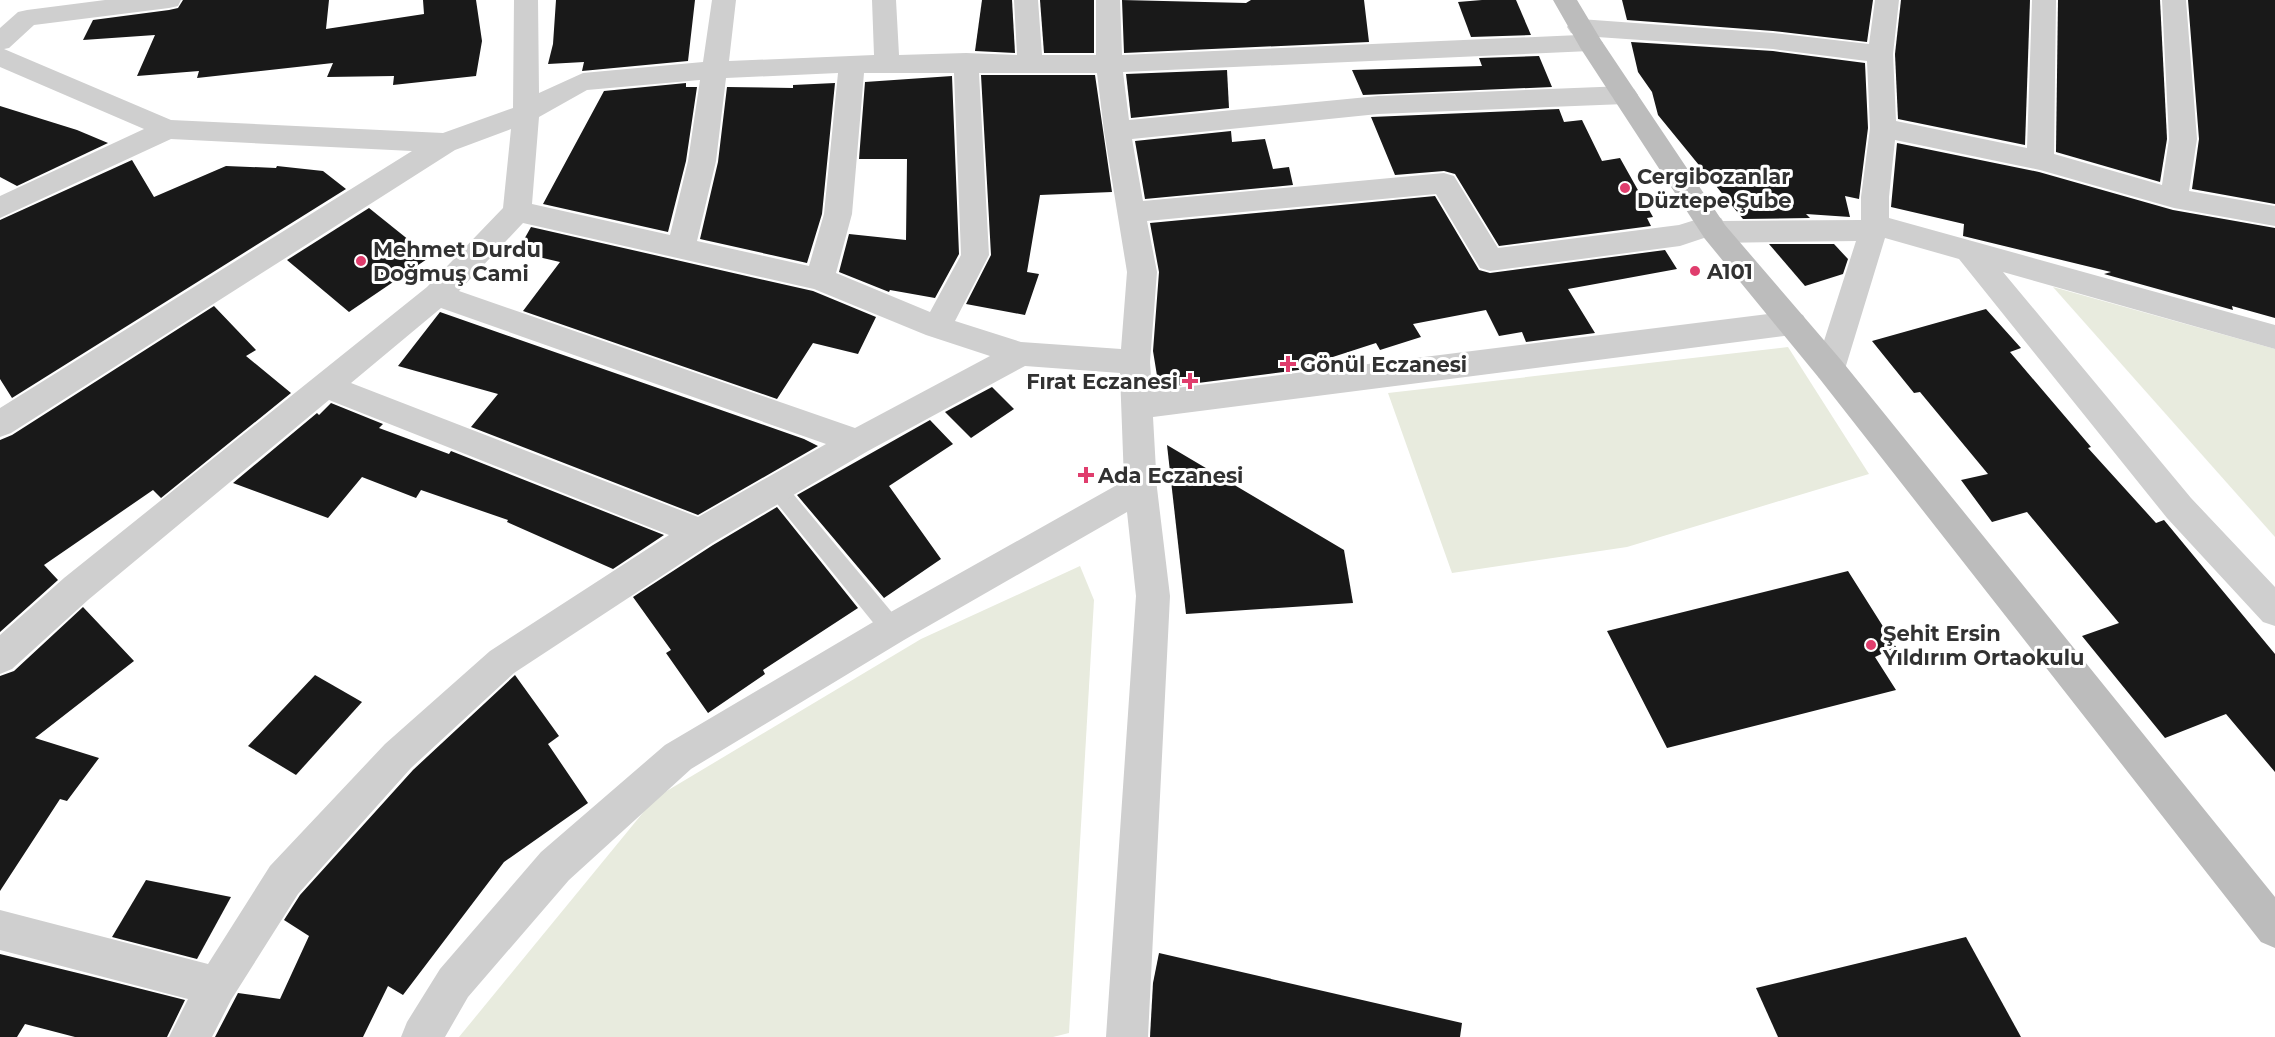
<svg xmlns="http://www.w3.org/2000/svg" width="2275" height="1037" font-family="Montserrat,sans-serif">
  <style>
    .green { fill: #e8ebde }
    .building { fill: #191919 }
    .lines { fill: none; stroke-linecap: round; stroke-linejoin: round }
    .service { fill: #cfcfcf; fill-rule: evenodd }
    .minor { fill: #cfcfcf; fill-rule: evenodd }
    .secondary { fill: #bcbcbc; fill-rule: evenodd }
    .poi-dot { fill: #e03d6d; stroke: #fff; stroke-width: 2 }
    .labels { text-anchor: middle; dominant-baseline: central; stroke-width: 6; stroke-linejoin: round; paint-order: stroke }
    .poi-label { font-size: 21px; font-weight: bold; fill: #323232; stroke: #fff; text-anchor: start }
  </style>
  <rect width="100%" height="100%" fill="#fff"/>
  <g class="green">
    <polygon points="2053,287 2275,349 2275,537"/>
    <polygon points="1788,347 1869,474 1627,547 1452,573 1388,393"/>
    <polygon points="1080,566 1094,600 1069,1033 1053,1037 459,1037 655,798 921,639"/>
  </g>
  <g class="building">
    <polygon points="183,0 329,0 326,29 424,14 423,0 476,0 482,41 476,76 393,85 394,76 327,77 333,63 197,78 199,71 137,76 155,35 83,40 93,20 169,10 178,8"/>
    <polygon points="556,0 695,0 688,61 582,71 584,62 548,64 553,44"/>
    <polygon points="982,0 1012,0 1015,53 975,51"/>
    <polygon points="1040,0 1094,0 1094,53 1044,53"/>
    <polygon points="1122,0 1246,3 1251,0 1364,0 1369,42 1124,53"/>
    <polygon points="1482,0 1516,0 1531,35 1471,37 1458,2"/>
    <polygon points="1622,0 1873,0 1867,42 1773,31 1627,20"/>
    <polygon points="1901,0 2030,0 2025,145 1898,119 1895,54"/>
    <polygon points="2058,0 2160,0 2167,139 2160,182 2056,152"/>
    <polygon points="2188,0 2275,0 2275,204 2192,189 2199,139"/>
    <polygon points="1631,42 1773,51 1865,63 1868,128 1859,199 1845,196 1850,217 1806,214 1810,218 1743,219 1658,115 1652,92 1638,72"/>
    <polygon points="1539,56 1552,87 1363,95 1352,70 1482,66 1479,58"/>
    <polygon points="1227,70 1229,108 1131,118 1126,74"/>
    <polygon points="981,75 1095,75 1112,192 1040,195 1027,272 1039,274 1025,315 966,304 991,255"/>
    <polygon points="952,76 959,254 935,298 890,290 889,292 839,272 849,234 906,240 907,159 859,159 865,82"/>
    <polygon points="686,83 686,87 697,87 686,161 668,232 543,204 604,91"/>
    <polygon points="835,83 822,214 807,263 700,239 718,162 727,87 793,88 793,85"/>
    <polygon points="0,106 77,130 108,143 17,186 0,177"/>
    <polygon points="1559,109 1564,122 1582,120 1602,161 1620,158 1653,217 1647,218 1651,226 1499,246 1455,174 1444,171 1395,175 1371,117"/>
    <polygon points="1231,131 1232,142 1265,139 1273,169 1289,167 1293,185 1145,199 1135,141"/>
    <polygon points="1897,143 2039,172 2173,210 2275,228 2275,318 2232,306 2233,310 2104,274 2111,272 1963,236 1964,224 1891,207"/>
    <polygon points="132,160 154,197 226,166 276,168 277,166 323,171 346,189 12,398 0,379 0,220"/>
    <polygon points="1435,196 1479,270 1490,273 1665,250 1677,269 1568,289 1595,333 1526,342 1522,332 1499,336 1486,310 1413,324 1421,337 1380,350 1376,343 1305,366 1306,369 1159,388 1153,351 1159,272 1150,223"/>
    <polygon points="369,208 430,257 349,312 287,260"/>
    <polygon points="531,227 813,291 876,317 858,354 813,343 777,399 523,311 560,262 517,252"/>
    <polygon points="1769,244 1834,244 1848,259 1843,274 1805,286"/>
    <polygon points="214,306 256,350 246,356 291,393 161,498 153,490 44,565 58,580 0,632 0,440 12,435"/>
    <polygon points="1986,309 2021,348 2010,352 2091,447 2088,448 2156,523 2164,520 2275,654 2275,772 2226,714 2165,738 2082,636 2119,623 2027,512 1992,522 1961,480 1988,474 1920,392 1914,393 1872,341"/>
    <polygon points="440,312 804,439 818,446 698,515 471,427 498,394 398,366"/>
    <polygon points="992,387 1014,409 971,438 945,412"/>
    <polygon points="331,403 383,424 379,428 449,454 451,451 664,535 613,569 507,522 508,520 421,490 416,498 362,477 328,518 233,483 317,413 319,415"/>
    <polygon points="930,420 953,444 889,486 941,559 884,598 797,495"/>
    <polygon points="1167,445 1344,550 1353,603 1186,614"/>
    <polygon points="777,507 858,608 763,670 765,674 708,713 666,653 671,650 633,597 713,545"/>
    <polygon points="1848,571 1896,647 1875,657 1896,690 1667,748 1607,631"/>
    <polygon points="83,607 134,661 35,738 99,758 67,801 60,799 0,891 0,676 14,671"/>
    <polygon points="315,675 362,702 296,775 248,746"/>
    <polygon points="515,675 559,736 548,744 588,803 504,862 403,995 388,986 363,1037 215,1037 238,993 280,999 309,936 284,920 300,895 413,770"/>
    <polygon points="146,880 231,897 197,959 112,937"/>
    <polygon points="1966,937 2021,1037 1778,1037 1756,988"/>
    <polygon points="1159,953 1462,1023 1460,1037 1150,1037 1153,983"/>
    <polygon points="0,954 90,976 185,1000 167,1037 75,1037 25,1024 17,1037 0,1037"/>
  </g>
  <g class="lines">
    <polygon class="service" points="777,480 784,483 900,622 903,629 900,636 892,639 884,636 770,495 767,489 770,483"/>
    <path class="minor" d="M105 0H181L178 6 169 8 34 25 9 48 4 49 171 120 443 133 513 108 514 0H538L539 93 583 73 703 62 712 0H736L729 61 874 55 872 0H896L899 55 966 53 1017 55 1014 0H1038L1042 55H1096V0H1120L1122 55 1579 35 1571 33 1567 27 1571 21 1580 19 1773 33 1869 44 1875 0H1899L1893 54 1896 121 2027 148 2032 0H2056L2054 154 2162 185 2169 139 2162 0H2186L2197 139 2189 191 2275 206V226L2174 208 2040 170 1895 140 1889 197V218L2275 325V349L2003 272 2191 498 2275 587V626L2263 622 2167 518 1959 259 1885 238 1845 369 1841 378 1830 381 1819 378 1815 369 1856 241 1715 243 1704 238 1680 246 1490 271 1480 268 1436 194 1147 221 1157 272 1150 362 1152 391 1792 311 1803 315 1807 323 1803 331 1792 335 1153 417 1157 488 1170 596 1148 1037H1106L1136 596 1127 512 904 640 691 769 569 880 468 997 445 1037H401L407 1022 440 969 541 852 665 745 880 618 1124 481 1120 373 1025 366 868 451 712 543 514 673 411 768 298 894 231 1000 212 1037H169L188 999 0 950V910L208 964 270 866 385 744 490 651 669 535 329 400 88 600 12 669 0 674V635L64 578 427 287 503 208 511 129 455 150 11 433 0 437V408L412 151 171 139 0 218V196L144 129 0 67V28L18 12 27 10ZM1597 37 1773 49 1867 61 1870 128 1861 197V220L1723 221 1721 218 1711 215 1679 225 1498 248 1454 176 1444 173 1143 201 1132 139 1378 114 1625 104 1634 101 1638 95 1634 89 1625 86 1378 96 1129 120 1123 72 1590 51 1599 49 1603 43ZM838 73 824 214 809 266 697 241 716 161 726 78ZM864 73H954L961 255 930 312 836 273 852 214ZM979 73H1097L1104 131 1127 272 1121 349 1021 342 955 321 989 255ZM700 80 688 161 670 235 532 204 539 117 587 90ZM523 223 814 289 926 335 990 356 855 428 459 291ZM441 308 826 444 698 517 351 383Z"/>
    <polygon class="secondary" points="1553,0 1577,0 1601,40 1725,225 1841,360 2275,897 2275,948 2261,942 1819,378 1705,239 1581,49"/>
  </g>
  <g class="poi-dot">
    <circle cx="1625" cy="188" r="6"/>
    <circle cx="361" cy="261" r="6"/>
    <circle cx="1695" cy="271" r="6"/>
    <path d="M1285 355h6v6h6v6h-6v6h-6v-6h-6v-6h6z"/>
    <path d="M1187 372h6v6h6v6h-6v6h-6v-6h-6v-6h6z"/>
    <path d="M1083 466h6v6h6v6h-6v6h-6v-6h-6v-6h6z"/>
    <circle cx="1871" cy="645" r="6"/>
  </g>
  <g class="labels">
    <g class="poi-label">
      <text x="1637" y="176">Cergibozanlar<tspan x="1637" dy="24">Düztepe Şube</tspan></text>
      <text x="373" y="249">Mehmet Durdu<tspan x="373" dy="24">Doğmuş Cami</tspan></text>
      <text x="1707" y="271">A101</text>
      <text x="1300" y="364">Gönül Eczanesi</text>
      <text x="1178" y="381" text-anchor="end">Fırat Eczanesi</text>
      <text x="1098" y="475">Ada Eczanesi</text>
      <text x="1883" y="633">Şehit Ersin<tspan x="1883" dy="24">Yıldırım Ortaokulu</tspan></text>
    </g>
  </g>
</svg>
